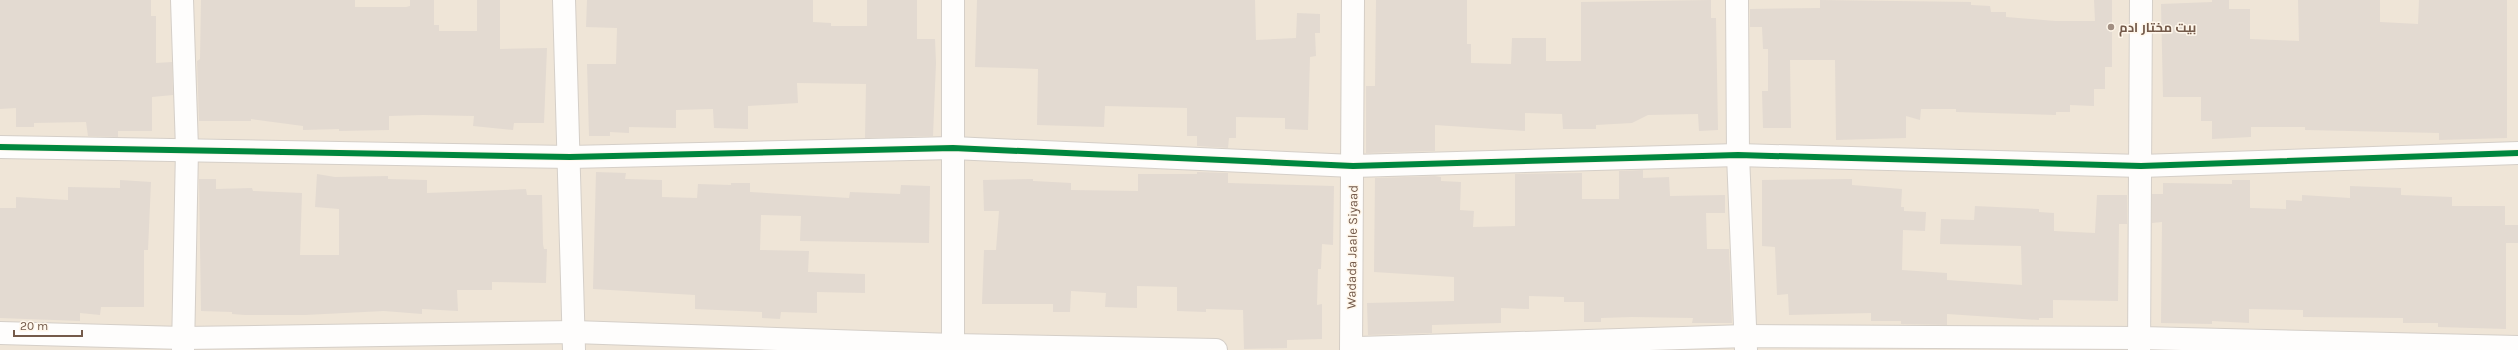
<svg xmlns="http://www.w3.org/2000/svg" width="2518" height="350" font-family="Karla,Cairo,sans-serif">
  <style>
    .residential { fill: #efe5d7 }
    .building { fill: #e3dad1 }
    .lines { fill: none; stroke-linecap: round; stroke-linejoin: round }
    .minor-casing { stroke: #d5cfc8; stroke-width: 24 }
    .secondary-casing { stroke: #d5cec6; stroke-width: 24 }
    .minor { stroke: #fefdfc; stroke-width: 22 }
    .secondary { stroke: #fefdfc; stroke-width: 22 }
    .cycleway-casing { stroke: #fff7eb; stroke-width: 8 }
    .cycleway { stroke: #00873e; stroke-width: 6 }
    .poi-dot { fill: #a28f82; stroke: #fff7eb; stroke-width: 1.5 }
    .labels { text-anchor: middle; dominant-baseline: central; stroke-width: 3; stroke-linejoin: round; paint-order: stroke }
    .poi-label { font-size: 13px; font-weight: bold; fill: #745a4a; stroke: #fff7eb; text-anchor: start }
    .street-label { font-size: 13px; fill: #745a4a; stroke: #fff7eb }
  </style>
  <rect width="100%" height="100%" fill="#f6f2ea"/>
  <rect class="residential" x="0" y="0" width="2518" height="350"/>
  <g class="building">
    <polygon points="0,0 151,0 151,16 156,16 156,63 172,62 173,95 152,97 152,131 118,131 118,137 88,136 86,122 34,123 34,127 16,127 16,108 0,109"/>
    <polygon points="201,0 355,0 355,7 406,7 410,6 410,0 434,0 434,25 439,25 439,31 477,31 477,0 500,0 500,49 547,48 544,123 514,123 513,130 473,126 474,116 423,115 389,116 389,130 339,131 339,129 303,130 303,126 251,119 251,121 199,121 197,61 200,59"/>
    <polygon points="587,0 813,0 813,22 831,23 831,26 867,26 867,0 917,0 917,39 935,39 936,63 933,136 865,138 866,84 797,83 798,103 748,106 748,129 714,128 713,109 676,110 676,128 629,127 629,133 610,132 610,136 589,136 587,64 616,64 617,28 586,27"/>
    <polygon points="977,0 1255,0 1256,40 1296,38 1297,13 1320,14 1320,33 1315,33 1316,56 1310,57 1308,130 1285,129 1285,118 1236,117 1236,138 1229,138 1228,148 1197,146 1197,136 1187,136 1187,108 1105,106 1104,127 1037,125 1038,69 975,67"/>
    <polygon points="1376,0 1467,0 1467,44 1471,44 1471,63 1511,64 1512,38 1546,38 1546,61 1581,61 1581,2 1711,0 1711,18 1716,18 1718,130 1699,131 1698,114 1648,115 1632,123 1596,125 1596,129 1563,129 1562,114 1525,113 1525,131 1435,125 1435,151 1366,153 1366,86 1375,86"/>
    <polygon points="1820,0 1971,2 1971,5 1990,6 1991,12 2006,12 2006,17 2055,21 2095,21 2094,0 2112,0 2112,67 2105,67 2105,89 2094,89 2094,106 2070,105 2070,112 2056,112 2056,115 1989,113 1956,112 1956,109 1921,109 1920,120 1906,116 1906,138 1836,140 1835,60 1790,60 1791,128 1763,128 1762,91 1768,91 1768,49 1763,49 1762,27 1750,27 1750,9 1820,8"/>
    <polygon points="2212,0 2229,0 2229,9 2250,9 2250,39 2299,41 2298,0 2380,0 2380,22 2418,24 2419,0 2507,0 2507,138 2439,140 2439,133 2305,130 2305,127 2251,127 2251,137 2212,139 2212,121 2201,121 2201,97 2163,97 2161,4 2212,2"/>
    <polygon points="1643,170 1643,178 1669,177 1670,196 1725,195 1725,213 1706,213 1707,249 1729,249 1732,323 1692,323 1693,318 1632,317 1601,318 1601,322 1584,322 1584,302 1564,302 1564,297 1529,296 1529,309 1501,308 1501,323 1432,325 1432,333 1368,335 1367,303 1454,301 1454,277 1374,272 1375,178 1435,176 1441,177 1441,181 1461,182 1460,210 1474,211 1473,227 1515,226 1515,174 1582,173 1582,199 1619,199 1619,171"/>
    <polygon points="596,172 626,173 625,179 662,180 662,197 697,198 698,184 731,185 731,183 750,183 750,192 849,198 850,192 900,194 901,185 930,186 929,243 800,241 801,216 761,215 760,250 809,251 808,272 865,274 865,293 817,292 817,313 781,312 780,319 762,318 762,312 695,309 695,295 593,289"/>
    <polygon points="1197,172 1228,173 1228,183 1334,186 1333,245 1322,244 1321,269 1318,269 1317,305 1322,304 1322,339 1287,340 1287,348 1244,349 1243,310 1206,309 1206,312 1177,311 1177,287 1137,286 1137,308 1105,307 1106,293 1071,291 1070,312 1053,312 1053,304 982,304 984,250 996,250 999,211 984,211 983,180 1033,179 1033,181 1071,183 1071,190 1138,191 1138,174 1197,174"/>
    <polygon points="317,174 335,177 388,176 388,179 427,180 427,193 526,189 527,195 542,195 543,244 544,249 547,249 546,283 492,282 492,290 457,290 458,311 422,309 422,314 384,311 305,315 245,315 232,314 232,312 201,311 199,179 216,179 216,189 252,188 253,191 302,193 300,255 339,255 339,209 315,207"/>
    <polygon points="1852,179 1852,185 1902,189 1901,207 1904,207 1904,211 1926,212 1925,231 1903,230 1902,270 1947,273 1947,280 2022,285 2021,246 1940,244 1941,219 1974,220 1975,206 2039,209 2039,212 2054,213 2054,231 2095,233 2097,195 2127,195 2127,224 2119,224 2118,301 2053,300 2053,318 2039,318 2039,320 1947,314 1947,325 1901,324 1901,321 1871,321 1871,313 1789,315 1788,294 1777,295 1775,247 1762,246 1762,180"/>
    <polygon points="120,180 151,182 148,250 144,250 144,307 101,307 100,315 80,313 80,321 0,318 0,208 16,208 16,197 68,200 68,187 120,188"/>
    <polygon points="2232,180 2250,180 2250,208 2286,209 2286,200 2302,201 2302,195 2350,198 2350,186 2401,188 2401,195 2452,197 2452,206 2505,206 2505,225 2518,225 2518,243 2506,243 2506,329 2438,327 2438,323 2403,323 2403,318 2303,317 2303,310 2249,309 2249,323 2212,321 2212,324 2161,323 2162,222 2152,223 2152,194 2163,194 2163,183 2232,184"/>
  </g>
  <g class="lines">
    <defs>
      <g id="minor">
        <polyline points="182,0 187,149 183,350"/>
        <polyline points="564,0 574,350"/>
        <polyline points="953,0 953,350"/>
        <polyline points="1737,0 1738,155 1746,350"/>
        <polyline points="0,147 570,157 953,148 1353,166 1738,155 2141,166 2518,153"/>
        <polyline points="0,333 183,338 574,332 953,345 1216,350"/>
        <polyline points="1357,350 1359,348 1746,336 2140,338 2518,347"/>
        <polyline points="2139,350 2141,0"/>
      </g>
      <polyline id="secondary" points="1351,350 1353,0"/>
    </defs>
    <use href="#minor" class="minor-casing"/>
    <use href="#secondary" class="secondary-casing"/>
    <use href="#minor" class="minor"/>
    <use href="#secondary" class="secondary"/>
    <defs>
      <polyline id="cycleway" points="0,147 570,157 953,148 1353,166 1738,155 2141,166 2518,153"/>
    </defs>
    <use href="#cycleway" class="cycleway-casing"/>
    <use href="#cycleway" class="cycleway"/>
  </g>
  <circle class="poi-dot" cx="2111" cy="27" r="4"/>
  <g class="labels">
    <g class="poi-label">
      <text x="2119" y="27">بيت مختار ادم</text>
    </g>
    <g class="street-label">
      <text transform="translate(1352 247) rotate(-89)">Wadada Jaale Siyaad</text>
    </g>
  </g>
  <path d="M14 330v6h68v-6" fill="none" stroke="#745a4a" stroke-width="2"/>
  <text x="20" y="330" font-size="12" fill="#745a4a" stroke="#fff7eb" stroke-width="3" paint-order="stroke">20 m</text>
</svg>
